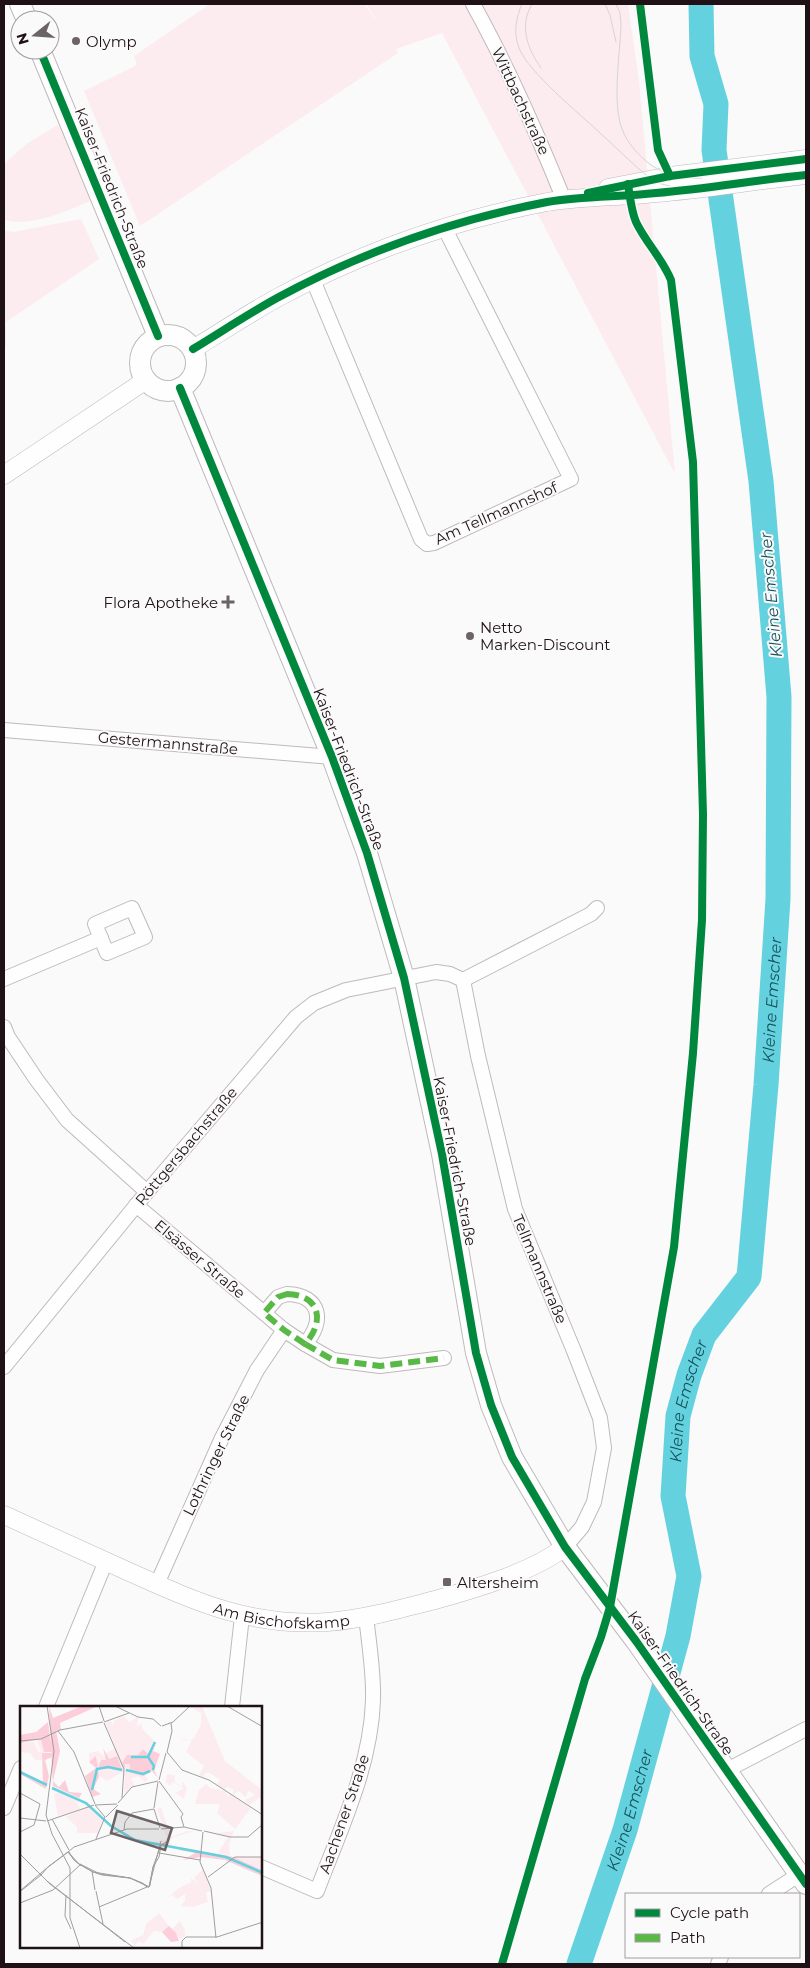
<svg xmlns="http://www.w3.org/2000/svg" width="810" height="1968" font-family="Montserrat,sans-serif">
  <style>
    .green { fill: #fcecf0 }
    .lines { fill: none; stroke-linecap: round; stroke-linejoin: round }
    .river { stroke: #64d1df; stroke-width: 25 }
    .minor-casing { stroke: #c0b9ba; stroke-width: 16 }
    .tertiary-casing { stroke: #c0b9ba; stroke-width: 19 }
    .secondary-casing { stroke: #c0b9ba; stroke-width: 22 }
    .minor { stroke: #fefefe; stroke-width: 14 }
    .tertiary { stroke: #fefefe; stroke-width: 18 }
    .secondary { stroke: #fefefe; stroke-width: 20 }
    .tram { stroke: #d5d4d4; stroke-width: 1 }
    .quiet { stroke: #58b947; stroke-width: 6; stroke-dasharray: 12 6; stroke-linecap: butt }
    .cycleway-casing { stroke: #fafafa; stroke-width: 11 }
    .cycleway { stroke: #00873e; stroke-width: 8 }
    .poi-dot { fill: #6c6365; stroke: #fafafa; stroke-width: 2 }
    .labels { text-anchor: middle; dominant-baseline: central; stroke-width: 4; stroke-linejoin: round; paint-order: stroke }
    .poi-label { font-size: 15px; fill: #1f1115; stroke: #fafafa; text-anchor: start }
    .street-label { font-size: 15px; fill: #1f1115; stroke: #fafafa }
    .water-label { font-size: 16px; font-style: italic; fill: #17525b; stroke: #fafafa }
    .inset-river { fill: none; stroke: #64d1df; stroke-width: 2.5 }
    .inset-road { fill: none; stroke: #a29d9e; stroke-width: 1 }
    .view { fill: #6c6365; fill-opacity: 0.15; stroke: #6c6365; stroke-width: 2.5 }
    .inset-edge { fill: none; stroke: #1f1115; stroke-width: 2.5 }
  </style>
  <rect width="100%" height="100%" fill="#fafafa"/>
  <g class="green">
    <polygon points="210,4 364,4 379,24 366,4 628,4 639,81 675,474 442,33 396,49 398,53 140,226 84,91 137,65 134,56"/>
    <path d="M69 118 101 196C74 208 34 228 4 220V164L28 143Z"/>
    <polygon points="81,219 99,259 6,322 6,346 4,347 4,230 13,232"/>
  </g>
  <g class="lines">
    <path class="river" id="s1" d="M579 1964 625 1830 678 1636 689 1576 673 1496 678 1416 689 1375 704 1335 749 1277 766 1085 778 899 779 697 761 481 714 150 716 104 702 56 701 4"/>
    <defs>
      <g id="minor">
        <path d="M473 4C508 67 537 133 564 200"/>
        <polyline points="313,280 421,539 427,544 434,543 571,479 445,229"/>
        <polyline points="4,730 332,757"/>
        <polygon points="132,908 145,937 107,953 95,924"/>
        <polyline points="4,979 101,938"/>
        <polyline points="463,980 478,1056 515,1209 574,1351 600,1418 604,1448 594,1502 582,1527 565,1547"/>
        <polyline points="4,1027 8,1037 36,1079 67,1120 147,1192"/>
        <polyline points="136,1205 264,1313"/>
        <path d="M287 1294C321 1295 325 1322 305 1344L284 1330 264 1313 278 1297Z"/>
        <polyline points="305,1344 333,1360 380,1366 444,1358"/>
        <polyline points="4,1367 147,1192 296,1017 314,1003 346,990 436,972 450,974 463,980 591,914 597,908"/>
        <polyline points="157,1584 221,1440 257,1370 284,1330"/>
        <polyline points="46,1707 106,1561"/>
        <polyline points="232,1707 242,1616"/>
        <polyline points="727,1770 806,1729"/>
        <polyline points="4,1808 21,1768"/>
        <path d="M261 1867 317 1891C340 1830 371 1767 373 1700 374 1673 369 1644 366 1616"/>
        <polyline points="769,1894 800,1874"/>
        <polyline points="718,1964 721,1957"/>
      </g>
      <g id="tertiary">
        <polyline points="608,188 670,176 806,159"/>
        <path d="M193 349C221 332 248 314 277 298 360 253 454 220 547 202 583 196 620 197 656 193 706 189 756 180 806 175"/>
        <polyline points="4,475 146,380"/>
        <path id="s2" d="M4 1515C44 1533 84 1551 125 1570 194 1601 249 1627 328 1622 364 1619 400 1609 435 1600 475 1589 532 1572 565 1547"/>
      </g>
      <g id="secondary">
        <polyline points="20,4 27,20"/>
        <polyline points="40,50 158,336"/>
        <circle cx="168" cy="363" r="28"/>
        <polyline points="180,388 332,757 367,853 404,978 442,1154 476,1353 491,1405 512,1457 565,1547 636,1641 806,1884"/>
      </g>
    </defs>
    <use href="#minor" class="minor-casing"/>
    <use href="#tertiary" class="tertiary-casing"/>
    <use href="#secondary" class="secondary-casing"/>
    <use href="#minor" class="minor"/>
    <use href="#tertiary" class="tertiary"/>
    <use href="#secondary" class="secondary"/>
    <g class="tram">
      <path d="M522 4C516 18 513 32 519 48 529 73 579 113 600 133 617 148 633 165 651 179L658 183 673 187 806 172"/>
      <path d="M532 4C519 26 527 48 541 68"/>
      <polyline points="605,4 610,15 616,42"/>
      <path d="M616 4 620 13 621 25C620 53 612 103 622 129 627 143 639 156 651 165 666 175 684 180 702 178"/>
    </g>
    <g class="quiet">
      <path d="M287 1294C321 1295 325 1322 305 1344L284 1330 264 1313 278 1297Z"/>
      <polyline points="305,1344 333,1360 380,1366 444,1358"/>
    </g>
    <defs>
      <g id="cycleway">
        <polyline points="640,4 658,150 670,176"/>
        <polyline points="40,50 158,336"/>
        <polyline points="588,193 670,176 806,159"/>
        <path d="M193 349C221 332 248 314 277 298 360 253 454 220 547 202 583 196 620 197 656 193 706 189 756 180 806 175"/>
        <polyline points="180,388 332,757 367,853 404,978 442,1154 476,1353 491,1405 512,1457 565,1547 636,1641 806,1884"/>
        <path d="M502 1964 585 1679 601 1637 610 1607 674 1247 693 1053 702 920 703 814 693 462 671 280C662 258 646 243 636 222 631 210 630 197 628 184"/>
      </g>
    </defs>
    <use href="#cycleway" class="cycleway-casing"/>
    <use href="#cycleway" class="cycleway"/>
  </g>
  <g class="poi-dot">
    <circle cx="76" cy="41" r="5"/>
    <path d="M225.5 594.5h5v5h5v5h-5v5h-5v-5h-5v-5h5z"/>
    <circle cx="470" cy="636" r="5"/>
    <rect x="442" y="1577" width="10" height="10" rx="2.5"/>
  </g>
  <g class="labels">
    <g class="poi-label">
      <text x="86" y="41">Olymp</text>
      <text x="218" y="602" text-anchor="end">Flora Apotheke</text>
      <text x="480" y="627">Netto<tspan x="480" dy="17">Marken-Discount</tspan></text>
      <text x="457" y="1582">Altersheim</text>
    </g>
    <g class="street-label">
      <text transform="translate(521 101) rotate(65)">Wittbachstraße</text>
      <text transform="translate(112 188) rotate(68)">Kaiser-Friedrich-Straße</text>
      <text transform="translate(496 513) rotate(-24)">Am Tellmannshof</text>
      <text transform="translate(168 743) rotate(5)">Gestermannstraße</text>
      <text transform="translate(349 769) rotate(69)">Kaiser-Friedrich-Straße</text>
      <text transform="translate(186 1146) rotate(-50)">Röttgersbachstraße</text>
      <text transform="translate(455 1161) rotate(79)">Kaiser-Friedrich-Straße</text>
      <text transform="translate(200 1259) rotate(40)">Elsässer Straße</text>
      <text transform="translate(540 1269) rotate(67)">Tellmannstraße</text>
      <text transform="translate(216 1455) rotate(-64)">Lothringer Straße</text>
      <text stroke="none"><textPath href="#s2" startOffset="298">Am Bischofskamp</textPath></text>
      <text transform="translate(681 1683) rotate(55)">Kaiser-Friedrich-Straße</text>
      <text transform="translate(344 1814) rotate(-71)">Aachener Straße</text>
    </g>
    <g class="water-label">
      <text transform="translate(771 595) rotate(-95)">Kleine Emscher</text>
      <text stroke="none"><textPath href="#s1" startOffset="1002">Kleine Emscher</textPath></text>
      <text stroke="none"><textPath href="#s1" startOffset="582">Kleine Emscher</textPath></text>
      <text stroke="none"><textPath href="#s1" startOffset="162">Kleine Emscher</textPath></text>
    </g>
  </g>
  <g transform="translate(20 1706)">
    <rect width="242" height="242" fill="#fafafa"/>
    <path d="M182 0 205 55 242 84V94L239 92 229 99 225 94 235 89 229 85 225 91 219 85 213 89V83L207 81 205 84 197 78 200 74 190 67H185L184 71 179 69 184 60 166 46 172 33 165 35 161 34 173 33 181 19V7L170 1ZM104 10 109 16 118 11 117 20 122 18V23L136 36 134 45 140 48 134 64 138 72 132 65 125 68 128 74 125 76 118 70 111 73 115 80 104 88 105 72 97 50 89 53 86 47 96 42 85 17 91 15 93 19 94 15ZM21 33 24 42 32 46 22 47V54H15L10 47 0 46 1 37 14 36 18 46H21L17 34ZM78 45 86 52 78 63 98 62 103 66 87 75 77 68 78 63 74 56 79 50 69 56V47ZM155 66V77L162 80V76H163L167 82 164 93 156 87 164 82 152 76 150 80 146 76 147 68 154 69ZM186 78 190 82 205 85 208 91 210 88 231 102 215 123 197 107 200 98H175L179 84ZM39 86 57 95 60 103 38 110 34 88ZM68 100 82 114 78 127H57V121L46 111ZM141 101 151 131 167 125H175L154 131 150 135 151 140 133 136 147 133 137 103ZM214 125 209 138 210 150 198 147 208 131 197 127ZM214 151H242V164L224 155ZM183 163 191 186H186L188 196 173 201 160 200 165 195V188L157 193 153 189 148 191 157 184 160 187 157 183 171 176V172L178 178 174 172ZM139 207 149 220 142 226 134 225 123 238 119 235 115 239 110 235 123 229 126 218ZM160 215 165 224V230L160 233 152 223Z" fill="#fcecf0"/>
    <path d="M29 0 33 12 62 0 76 1 40 17 41 24 36 25 40 45 33 75 39 81 45 74 49 86 62 87 59 92 33 80ZM28 16 32 46H24L21 33 1 37 0 46V29L16 26ZM83 42 89 53 97 50 103 66 99 62 78 63 79 71 73 83 81 88 72 91 65 70 76 62 69 56 76 50 78 63 81 54H86ZM123 43 128 48 130 44 140 48 134 64 138 72 132 65 123 70 115 68 110 64V58H105V63L102 57 107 49H118ZM22 47H33L32 51 25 54 29 70 26 83 0 68V66L23 76ZM159 141 214 151 242 164V170L205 154 181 151 163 154 175 147 159 144ZM149 220 156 227 159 235 151 236 142 226Z" fill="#fbceda"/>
    <path class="inset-river" d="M111 51H127M106 64 123 68 130 65M133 64 134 60 128 51 135 36M0 66 27 79M32 82 66 97 91 120 115 134 206 151 243 167M72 84 77 63 88 61 102 64"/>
    <path class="inset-road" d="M27 0 34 45 26 109 32 128 50 162V212L60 242M79 0 84 15M95 0 118 11 133 13 141 20M207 0 243 21M84 16 109 7M84 17 104 63 102 92M142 20 153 16 170 0M38 25 54 46 75 98M0 35 21 33 40 24 83 16M147 46 162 64 189 74 243 109M147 46 152 25 151 17M139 74 146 47M139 75 163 108 161 111 164 121M0 87 20 98 14 119 0 126M98 97 112 81 138 75M75 99 97 98M75 99 85 111M134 102 138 76M134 103 140 122M86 111 98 99M0 112 26 115M32 113 49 144M27 115 74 99M141 123 164 121 182 125M104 124 105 116 112 107 134 103M184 125 210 131H228L243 118M183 126 180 156 191 182 196 232M76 133 85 111M146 136 147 138 141 139 139 151 133 161 130 179V180L129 181H127L122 177 110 172 82 169 73 166 59 158 54 154 49 147 48 146 28 161 21 169 2 184 0 185 28 161 48 146H49L54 154 59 158 73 166 110 172 122 177 129 181 133 161 141 139ZM139 147 180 154M0 148 27 175 105 236M0 148 30 178 114 242M60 158 80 168 110 172 129 181M61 160 48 146 54 141 107 123H139M72 165 75 184M188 171 215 151H243M129 181 141 135M76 185 83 218M46 189 45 210 51 223M0 197 33 184 60 159M79 201 127 181M162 242V235L166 231H197L243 216"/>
    <path class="view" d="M97 105 152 122 145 144 91 127Z"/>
    <rect width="242" height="242" class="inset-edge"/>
  </g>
  <rect width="810" height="1968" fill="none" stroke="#1f1115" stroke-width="10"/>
  <rect x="625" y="1893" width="175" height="65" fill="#fafafa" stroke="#a29d9e"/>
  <rect x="635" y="1909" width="25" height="8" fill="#00873e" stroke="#a29d9e"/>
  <text x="670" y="1918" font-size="15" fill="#1f1115">Cycle path</text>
  <rect x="635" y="1934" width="25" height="8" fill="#58b947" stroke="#a29d9e"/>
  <text x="670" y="1943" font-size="15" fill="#1f1115">Path</text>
  <g transform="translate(35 35) rotate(253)"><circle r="24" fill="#fafafa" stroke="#a29d9e"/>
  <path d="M0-4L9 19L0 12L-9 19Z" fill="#6c6365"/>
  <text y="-8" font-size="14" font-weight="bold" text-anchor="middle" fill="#1f1115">N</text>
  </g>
</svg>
